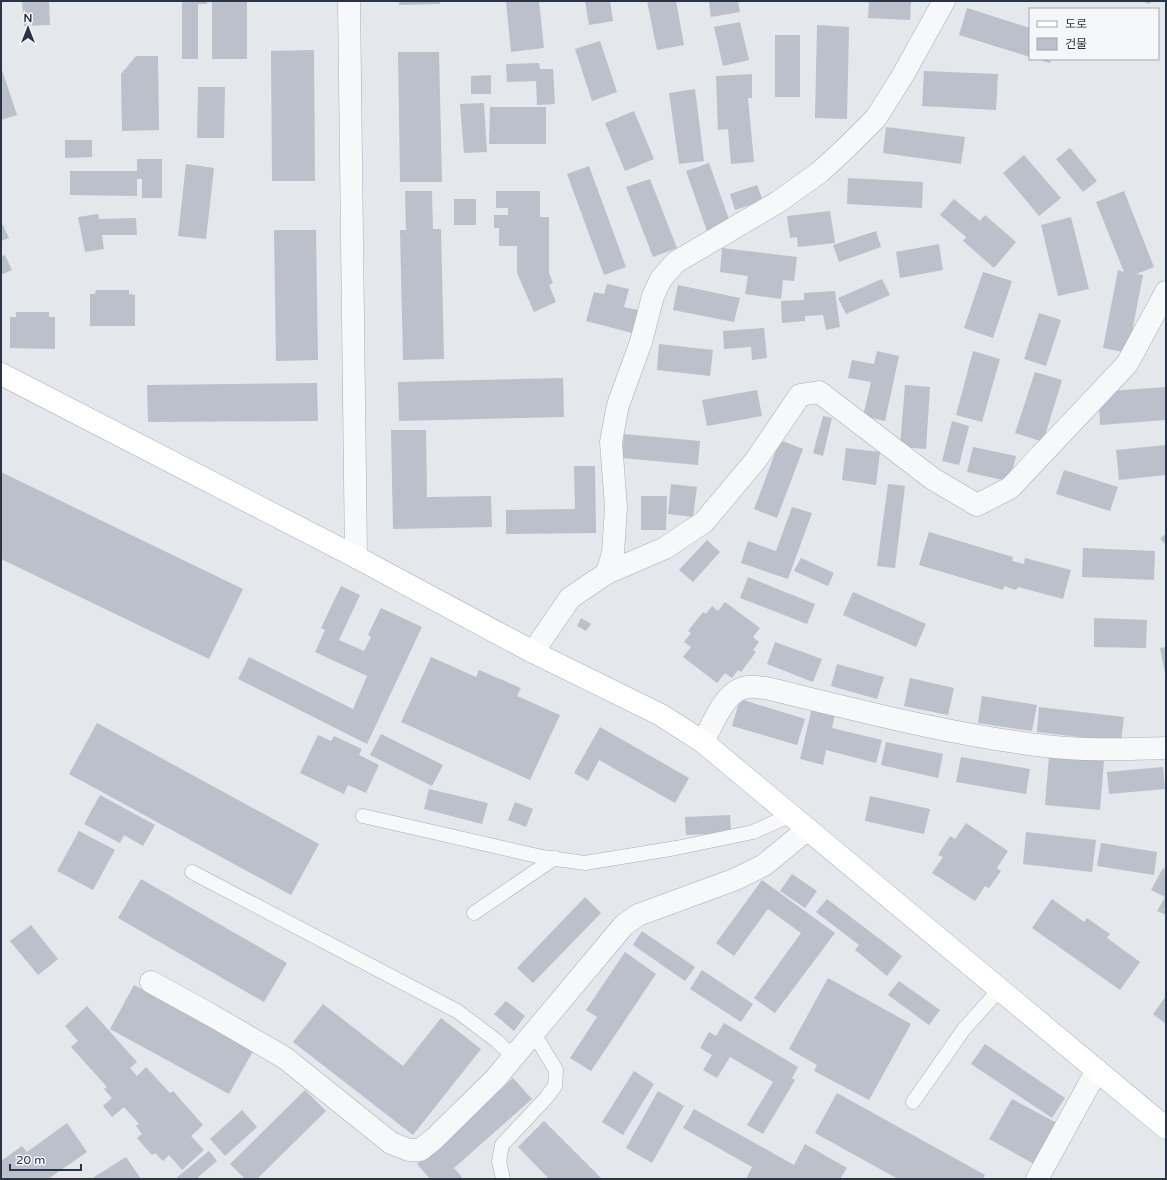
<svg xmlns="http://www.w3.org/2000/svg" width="1167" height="1180" font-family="'Varela Round','Noto Sans KR',sans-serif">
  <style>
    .building { fill: #bbc0ca }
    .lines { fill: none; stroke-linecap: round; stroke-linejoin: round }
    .lane-casing { stroke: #a9aeb7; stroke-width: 15 }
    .street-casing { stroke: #a9aeb7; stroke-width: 23 }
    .secondary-casing { stroke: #a9aeb7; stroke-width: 23 }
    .lane { stroke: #f7f8fa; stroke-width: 14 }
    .street { stroke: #f7f8fa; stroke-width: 22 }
    .secondary { stroke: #fff; stroke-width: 22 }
  </style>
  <rect width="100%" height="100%" fill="#e4e7ec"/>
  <g class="building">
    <polygon points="22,1 49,1 50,25 24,26"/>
    <polygon points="182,1 207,1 207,4 198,4 198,59 182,59"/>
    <polygon points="247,1 247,59 212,59 212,2"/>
    <polygon points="399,1 440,1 440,4 399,5"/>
    <polygon points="506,1 539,1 544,48 511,52"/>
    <polygon points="585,1 610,1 613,21 589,25"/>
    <polygon points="647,1 676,1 684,45 657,50"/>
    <polygon points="709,1 738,1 740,12 711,17"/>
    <polygon points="869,1 911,1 910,20 868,18"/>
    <polygon points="1140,1 1151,1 1150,4"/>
    <polygon points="967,8 1030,28 1030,57 959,35"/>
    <polygon points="740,22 749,60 723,66 714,27"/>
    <polygon points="817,25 849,27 847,119 815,118"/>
    <rect x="775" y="35" width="25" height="62"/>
    <polygon points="600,41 617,92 592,101 575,49"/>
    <polygon points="314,50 315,181 272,181 271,51"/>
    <polygon points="398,52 439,52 442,182 400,182"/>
    <polygon points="136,56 158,56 159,130 122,131 121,74"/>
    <polygon points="1038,59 1051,59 1050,63"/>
    <polygon points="539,63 540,69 553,69 555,104 537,105 536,81 507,82 506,64"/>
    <polygon points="1,67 17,115 1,120"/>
    <polygon points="924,71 998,74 996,110 922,106"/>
    <polygon points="752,74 752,98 748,98 754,162 731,164 728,129 718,130 716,76"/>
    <polygon points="491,75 491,94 471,94 471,76"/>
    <polygon points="198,87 225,87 224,138 197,138"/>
    <polygon points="695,89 704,161 679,164 669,93"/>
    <polygon points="484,103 487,152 464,153 460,104"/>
    <polygon points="490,107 546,107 546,144 489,144"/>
    <polygon points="634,111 654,159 625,171 605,123"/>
    <polygon points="886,127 965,137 961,164 883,153"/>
    <polygon points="65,140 92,140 92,157 65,158"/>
    <polygon points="1070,148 1097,181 1083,192 1056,159"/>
    <polygon points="1024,155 1061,198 1039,216 1003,173"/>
    <polygon points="137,159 162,159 162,198 142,198 142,179 137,179 137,196 70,195 70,171 137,171"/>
    <polygon points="709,163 731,225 708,234 686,171"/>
    <polygon points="186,164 214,168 206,239 178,236"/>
    <polygon points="589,166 626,267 604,275 567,174"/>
    <polygon points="848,178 923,182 922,208 847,204"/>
    <polygon points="650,179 677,248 653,257 626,187"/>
    <polygon points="757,185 763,201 735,210 730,194"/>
    <polygon points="405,191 432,191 433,229 441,229 444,359 403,360 400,230 406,230"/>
    <polygon points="496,191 540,191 540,217 549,217 549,273 553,283 549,285 556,302 534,312 517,273 517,246 499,246 499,228 494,228 494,215 508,215 508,208 496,208"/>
    <polygon points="1124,191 1154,267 1136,274 1143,275 1128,353 1103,348 1118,270 1124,272 1096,202"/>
    <rect x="454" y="199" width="22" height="26"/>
    <polygon points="954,199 980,221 985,215 1016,242 994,268 963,241 966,237 940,215"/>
    <polygon points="830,211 835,243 798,247 797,237 790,238 787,216"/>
    <polygon points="98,214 99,219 136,218 137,235 102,235 104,249 85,252 78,217"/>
    <polygon points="1071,217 1089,289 1058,296 1041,225"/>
    <polygon points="1,225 3,225 9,238 1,241"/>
    <polygon points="274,230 316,230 318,360 276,361"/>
    <polygon points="876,231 881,247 839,262 833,245"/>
    <polygon points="939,244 943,270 900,278 896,252"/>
    <polygon points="722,248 797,257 794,281 783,280 781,299 745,294 748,276 720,272"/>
    <polygon points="5,255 12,270 1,275 1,257"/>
    <polygon points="983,272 1012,281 993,338 964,328"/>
    <polygon points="882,279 890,295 846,314 838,298"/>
    <polygon points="607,284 629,289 624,307 638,310 632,333 586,321 594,292 604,294"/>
    <polygon points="678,285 740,298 734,322 673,310"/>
    <polygon points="96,290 129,290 129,294 135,295 135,326 90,326 90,294 95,294"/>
    <polygon points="835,291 840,327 826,330 823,315 805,316 805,321 782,323 781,301 804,300 804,293"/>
    <polygon points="16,312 49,312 49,317 55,317 55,349 10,348 10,317 16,317"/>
    <polygon points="1039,313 1061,320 1046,366 1024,359"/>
    <polygon points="764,328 767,358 752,360 751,347 724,349 723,331"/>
    <polygon points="659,344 713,350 710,376 657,370"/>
    <polygon points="877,351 899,356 885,421 863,416 871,382 848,378 852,360 874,364"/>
    <polygon points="973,351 1000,359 982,422 956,415"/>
    <polygon points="1035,372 1062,380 1043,442 1015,433"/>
    <polygon points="563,378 564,417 399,421 398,382"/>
    <polygon points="317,383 318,421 148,422 147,385"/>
    <polygon points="905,385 930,387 926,449 900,447"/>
    <polygon points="1166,387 1166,420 1100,425 1099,401 1109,391"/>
    <polygon points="757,390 762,416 707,426 702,400"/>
    <polygon points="823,416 832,418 823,456 813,453"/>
    <polygon points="952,421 969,426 959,465 942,461"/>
    <polygon points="391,430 426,430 427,497 491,496 492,527 393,529"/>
    <polygon points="624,434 700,441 698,465 622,458"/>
    <polygon points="780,440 803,449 777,518 754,509"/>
    <polygon points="1166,445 1166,475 1119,480 1116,450"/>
    <polygon points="973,447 1016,456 1012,472 1003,480 967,472"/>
    <polygon points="846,448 880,452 876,485 842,480"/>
    <polygon points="574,466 595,466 596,533 506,534 506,510 575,509"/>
    <polygon points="1064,470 1118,487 1110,511 1056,494"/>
    <polygon points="1,472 243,589 209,659 1,559"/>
    <polygon points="671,484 697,487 693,517 668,514"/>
    <polygon points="888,484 905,486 895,568 877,566"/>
    <polygon points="641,496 667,496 666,530 641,530"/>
    <polygon points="792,507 812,513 788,579 741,563 748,541 776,551"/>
    <polygon points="929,532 1013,557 1012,561 1024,564 1025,558 1071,570 1063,599 1018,587 1016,590 1004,586 1003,590 919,565"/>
    <polygon points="1166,533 1166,545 1160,539"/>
    <polygon points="707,540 720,552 693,582 679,570"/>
    <polygon points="1083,548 1155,551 1154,580 1082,577"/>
    <polygon points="801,558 834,573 828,586 794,571"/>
    <polygon points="748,577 815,604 807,624 740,598"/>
    <polygon points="341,586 360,595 339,640 364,651 371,637 368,635 381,608 422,627 367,744 238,679 249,657 353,709 367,676 315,652 325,630 321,628"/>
    <polygon points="853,592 926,624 916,647 843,615"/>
    <polygon points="725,602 760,628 753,637 759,642 753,650 756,652 741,672 738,670 732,678 725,673 717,683 683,657 691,647 684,642 691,633 688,631 703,612 706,614 712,606 718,611"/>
    <polygon points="581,618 591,624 586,631 577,626"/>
    <polygon points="1094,618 1147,620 1146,648 1094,647"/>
    <polygon points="775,642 822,659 813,682 767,664"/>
    <polygon points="1166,647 1166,673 1165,673 1160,648"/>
    <polygon points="431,657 476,677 479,670 521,688 517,696 560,715 530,780 401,722"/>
    <polygon points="837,664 884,677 877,699 831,686"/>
    <polygon points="910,678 954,688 948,715 904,706"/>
    <polygon points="982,696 1037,705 1032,731 978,723"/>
    <polygon points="740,699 805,719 797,745 732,726"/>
    <polygon points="1039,707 1124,717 1121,742 1037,732"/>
    <polygon points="812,708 835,714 832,728 882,740 876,763 826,750 823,765 800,759"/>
    <polygon points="97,723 319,844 291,895 69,774"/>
    <polygon points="600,727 689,778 675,803 599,760 588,781 574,773"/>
    <polygon points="381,734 443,765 432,786 370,755"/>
    <polygon points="318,735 331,741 334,736 362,749 359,755 379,765 366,793 348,785 344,794 300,773"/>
    <polygon points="886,742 943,754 938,778 881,765"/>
    <polygon points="1049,756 1104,761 1100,810 1045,805"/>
    <polygon points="961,757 1030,769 1026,794 956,782"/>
    <polygon points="1163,767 1165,789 1109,794 1107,772"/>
    <polygon points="429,789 488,803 482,824 424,809"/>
    <polygon points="100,795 155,825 143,846 124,835 120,843 84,824"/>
    <polygon points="870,796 930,809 924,834 865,821"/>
    <polygon points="515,802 533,809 526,827 508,820"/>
    <polygon points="730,815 731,833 686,835 685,817"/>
    <polygon points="966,823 1008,851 997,868 1001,871 989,888 985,886 975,901 932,873 943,857 938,855 950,836 955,839"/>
    <polygon points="79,831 115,850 93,890 57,871"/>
    <polygon points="1026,832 1096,840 1092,872 1023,864"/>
    <polygon points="1101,843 1157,852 1154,875 1097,866"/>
    <polygon points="1163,868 1166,870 1166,915 1157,911 1165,897 1151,890"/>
    <polygon points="792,874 817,891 805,908 780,891"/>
    <polygon points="141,879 287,963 264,1002 118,918"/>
    <polygon points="762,880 835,933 775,1013 754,998 801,933 768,909 734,956 716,943"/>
    <polygon points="585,897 601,913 533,983 517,968"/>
    <polygon points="827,899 902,956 887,976 855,950 859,945 816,912"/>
    <polygon points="1052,899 1084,922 1087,918 1110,934 1107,938 1140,962 1120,990 1032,928"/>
    <polygon points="31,925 58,959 38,975 10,941"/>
    <polygon points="642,931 695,967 685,981 633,945"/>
    <polygon points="625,952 656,974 591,1071 570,1058 597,1017 586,1010"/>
    <polygon points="702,970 753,1004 741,1022 690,989"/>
    <polygon points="828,978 911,1024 869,1100 814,1071 817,1065 789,1049"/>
    <polygon points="899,981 940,1010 929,1025 888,995"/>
    <polygon points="134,985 253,1051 229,1094 110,1029"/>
    <polygon points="1166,996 1166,1024 1153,1014"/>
    <polygon points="506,1001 525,1016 514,1031 494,1014"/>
    <polygon points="323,1004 403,1066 441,1018 481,1049 413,1135 293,1042"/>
    <polygon points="87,1006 137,1062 130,1068 137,1076 146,1067 170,1093 173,1091 203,1125 191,1136 204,1150 182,1170 169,1155 163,1161 155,1153 152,1155 137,1138 142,1134 136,1126 139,1124 124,1107 112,1117 103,1106 112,1098 104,1089 107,1087 71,1047 78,1041 65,1026"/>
    <polygon points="724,1023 798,1067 792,1078 795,1080 763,1134 747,1125 773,1082 730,1057 717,1078 703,1070 712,1055 700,1048 709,1032 716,1036"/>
    <polygon points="985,1044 1065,1098 1052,1118 971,1064"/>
    <polygon points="634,1071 654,1084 623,1135 602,1122"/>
    <polygon points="513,1078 532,1099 454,1168 462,1177 459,1179 430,1179 417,1164"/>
    <polygon points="305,1090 326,1111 257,1179 245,1179 230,1164"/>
    <polygon points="658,1091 684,1106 652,1163 626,1148"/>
    <polygon points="837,1093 985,1175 983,1179 898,1179 815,1133"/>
    <polygon points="1012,1099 1057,1123 1034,1164 989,1139"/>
    <polygon points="694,1109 794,1165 805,1144 847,1168 840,1179 746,1179 752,1167 683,1128"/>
    <polygon points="242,1110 257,1127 225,1156 210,1139"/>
    <polygon points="544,1121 602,1179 549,1179 518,1147"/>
    <polygon points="67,1123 87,1152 48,1179 1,1179 1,1161 22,1146 27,1152"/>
    <polygon points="209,1151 217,1161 196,1179 175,1179"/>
    <polygon points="126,1157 141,1179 91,1179"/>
  </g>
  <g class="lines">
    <defs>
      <g id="lane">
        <polyline points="363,816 542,857 585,863 676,848 753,832 791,815"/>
        <polyline points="192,872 457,1011 497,1041 514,1058"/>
        <polyline points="474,913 555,858"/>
        <polyline points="913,1102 964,1029 1000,989"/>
        <polyline points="503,1179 499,1161 502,1145 546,1098 555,1086 556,1070 534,1034"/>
      </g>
      <g id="street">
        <polyline points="349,1 356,557"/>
        <polyline points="607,573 665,548 704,522 756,460 800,395 819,392 933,479 977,505 1010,488 1127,364 1166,292"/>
        <polyline points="533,652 570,598 607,573 613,553 616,507 611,442 618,405 641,342 653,296 661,279 676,262 778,202 820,172 848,146 876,118 903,75 944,1"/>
        <path d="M703 742C713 724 725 689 748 687 755 686 763 688 770 689 861 711 952 735 1045 746 1085 751 1126 749 1166 748"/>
        <polyline points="151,982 211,1015 285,1058 391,1143 409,1150 420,1150 434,1139 495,1079 624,925 638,915 736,879 764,865 808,829"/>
        <polyline points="1037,1179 1097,1070"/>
      </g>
      <polyline id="secondary" points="1,374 356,557 533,652 661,715 703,742 1166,1128"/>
    </defs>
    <use href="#lane" class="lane-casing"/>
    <use href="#street" class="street-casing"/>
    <use href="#secondary" class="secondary-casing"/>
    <use href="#lane" class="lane"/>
    <use href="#street" class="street"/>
    <use href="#secondary" class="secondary"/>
  </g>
  <rect width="1167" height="1180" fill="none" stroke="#2b3445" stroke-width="4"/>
  <rect x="1029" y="8" width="130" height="52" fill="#f4f6f9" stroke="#a4a8b1"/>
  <rect x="1037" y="21" width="20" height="6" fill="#ffffff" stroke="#a4a8b1"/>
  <text x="1065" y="28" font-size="12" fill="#2b3445">도로</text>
  <rect x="1037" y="38" width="20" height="12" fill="#bbc0ca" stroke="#a4a8b1"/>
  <text x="1065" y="48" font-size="12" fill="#2b3445">건물</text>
  <g transform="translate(28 28)" stroke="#f4f6f9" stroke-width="3" paint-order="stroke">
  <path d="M0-3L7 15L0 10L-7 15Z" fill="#2b3445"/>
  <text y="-6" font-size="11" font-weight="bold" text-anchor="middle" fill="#2b3445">N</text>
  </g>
  <path d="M10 1164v6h71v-6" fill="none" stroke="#2b3445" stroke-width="2"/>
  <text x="16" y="1164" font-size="12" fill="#2b3445" stroke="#f4f6f9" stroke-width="3" paint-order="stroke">20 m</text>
</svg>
